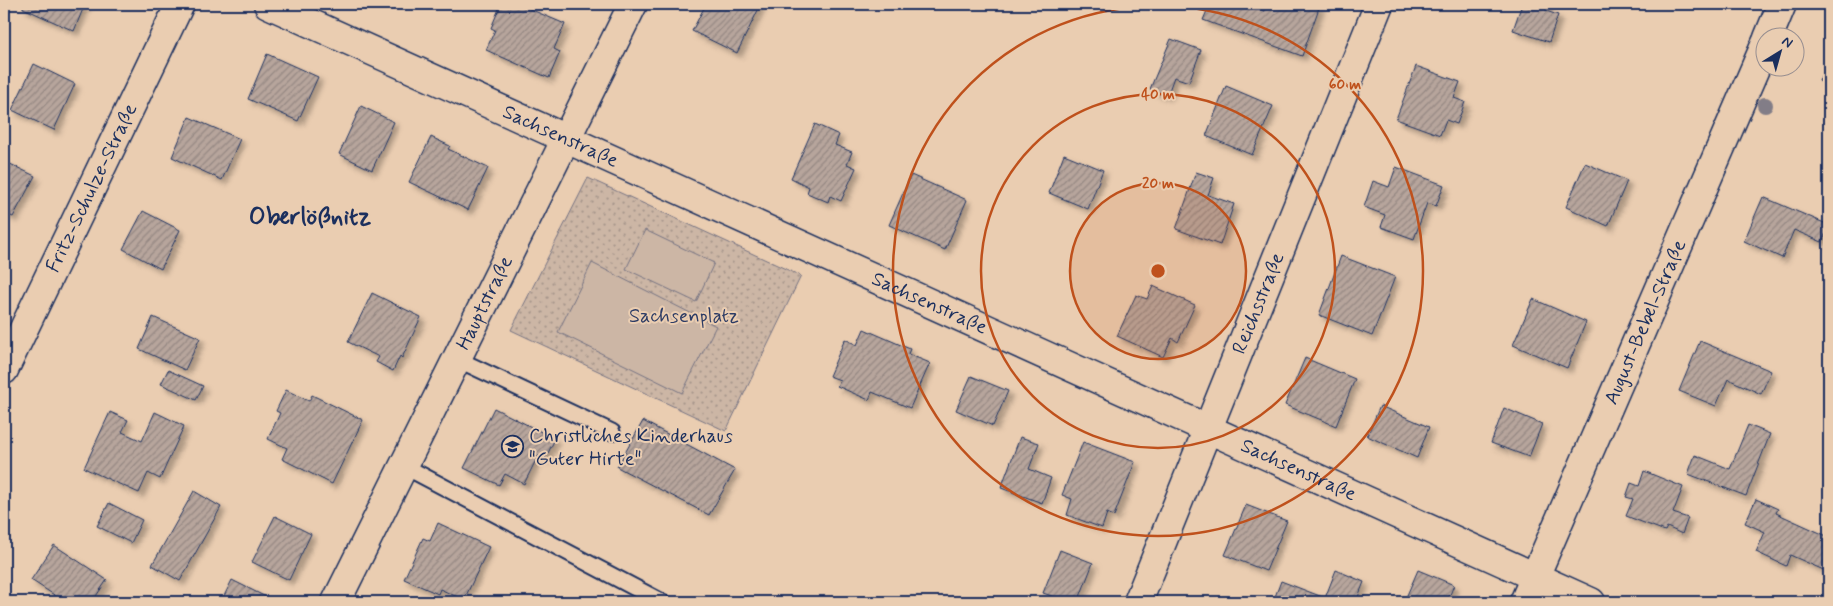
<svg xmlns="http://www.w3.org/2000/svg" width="1833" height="606" font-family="Mynerve,sans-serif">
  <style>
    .park { fill: url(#park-dots); stroke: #747282 }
    .pitch { fill: #ccb6a5; stroke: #747282 }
    .building { fill: url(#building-hatch); stroke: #1b2f5e; filter: url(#shadow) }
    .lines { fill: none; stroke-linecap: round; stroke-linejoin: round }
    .lane-casing { stroke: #1b2f5e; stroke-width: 19 }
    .street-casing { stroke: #1b2f5e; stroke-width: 31 }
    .lane { stroke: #eacdb1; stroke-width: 15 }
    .street { stroke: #eacdb1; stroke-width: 28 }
    .tree { fill: #827d87 }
    .ring { fill: none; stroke: #bf511c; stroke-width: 2.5 }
    .labels { text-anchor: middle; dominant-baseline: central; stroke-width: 4; stroke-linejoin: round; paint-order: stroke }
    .street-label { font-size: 20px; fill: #1b2f5e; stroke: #eacdb1 }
    .park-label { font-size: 20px; fill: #2d3c65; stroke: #eacdb1 }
    .poi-label { font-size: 20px; fill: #1b2f5e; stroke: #eacdb1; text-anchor: start }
    .district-label { font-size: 25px; font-weight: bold; fill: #1b2f5e; stroke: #eacdb1 }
    .centre { fill: #bf511c; stroke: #eacdb1; stroke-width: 2.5 }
    .ring-label { font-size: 15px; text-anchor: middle; font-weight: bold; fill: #bf511c; stroke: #eacdb1; stroke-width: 4; stroke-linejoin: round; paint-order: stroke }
  </style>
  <defs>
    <pattern id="park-dots" width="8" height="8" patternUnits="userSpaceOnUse" patternTransform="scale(1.25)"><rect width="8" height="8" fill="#ccb6a5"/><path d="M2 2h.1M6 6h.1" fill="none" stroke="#a5948a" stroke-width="1.8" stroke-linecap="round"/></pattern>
    <pattern id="building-hatch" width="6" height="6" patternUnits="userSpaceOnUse" patternTransform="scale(1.25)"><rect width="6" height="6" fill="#b7a59c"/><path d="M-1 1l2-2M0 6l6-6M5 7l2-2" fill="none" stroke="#948782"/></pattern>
    <filter id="shadow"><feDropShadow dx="4.5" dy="4.5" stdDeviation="2.5" flood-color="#0004"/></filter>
  </defs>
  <rect width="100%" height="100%" fill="#eacdb1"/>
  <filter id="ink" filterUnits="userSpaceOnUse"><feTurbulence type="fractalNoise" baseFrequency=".02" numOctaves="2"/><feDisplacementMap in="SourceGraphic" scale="10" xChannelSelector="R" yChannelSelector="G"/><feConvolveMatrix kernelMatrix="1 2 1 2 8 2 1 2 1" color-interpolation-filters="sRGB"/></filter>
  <g filter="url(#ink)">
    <polygon class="park" points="588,178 801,276 726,431 511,330"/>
    <g class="pitch">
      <polygon points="645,230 714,263 696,302 626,269"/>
      <polygon points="592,263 716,326 682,393 558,332"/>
    </g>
    <g class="building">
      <polygon points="23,4 85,4 74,31 23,8"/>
      <polygon points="501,4 518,4 565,24 554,49 560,52 549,78 486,50 495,30 491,28"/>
      <polygon points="706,4 761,4 737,53 692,31"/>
      <polygon points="1210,4 1245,4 1265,11 1268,4 1320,5 1302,56 1203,20"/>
      <polygon points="1522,4 1548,4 1546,11 1558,15 1549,42 1513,30"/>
      <polygon points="1171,39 1201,50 1189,82 1174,77 1167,96 1150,89"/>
      <polygon points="267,54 318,77 298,121 248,99"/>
      <polygon points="1829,58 1829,86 1819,81"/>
      <polygon points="34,64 75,84 54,130 12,110"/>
      <polygon points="1416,66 1460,82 1454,98 1465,102 1457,124 1446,120 1440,135 1396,119"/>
      <polygon points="1226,86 1273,106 1252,155 1206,136"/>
      <polygon points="361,106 394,122 372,170 339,154"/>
      <polygon points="189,117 240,139 222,180 172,157"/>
      <polygon points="815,124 839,135 835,145 852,152 847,164 856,168 841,201 830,196 828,202 807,193 809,187 791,178"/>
      <polygon points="431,137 450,146 448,149 488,168 468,210 409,182"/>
      <polygon points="1064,154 1103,170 1088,209 1049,193"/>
      <polygon points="4,161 35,176 13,217 4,213"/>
      <polygon points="1585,163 1627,181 1608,226 1566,207"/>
      <polygon points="1396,167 1444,185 1436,206 1427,203 1414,239 1381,227 1385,215 1364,207 1373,181 1389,187"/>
      <polygon points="1196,172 1214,178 1208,195 1234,204 1220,245 1176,229"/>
      <polygon points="911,175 967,200 945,250 889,225"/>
      <polygon points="1763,197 1829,225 1822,242 1794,230 1782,258 1744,241"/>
      <polygon points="143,211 180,230 161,269 123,249"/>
      <polygon points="1341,256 1395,277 1372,336 1319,315"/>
      <polygon points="1153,286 1195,305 1178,342 1172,338 1163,357 1117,336 1136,295 1147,299"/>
      <polygon points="372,293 421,317 402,358 400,356 393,371 376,362 379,357 348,342"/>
      <polygon points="1533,299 1586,322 1567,368 1513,345"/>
      <polygon points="153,317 200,338 185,370 139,349"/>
      <polygon points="864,329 910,349 908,354 930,363 910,408 872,392 869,400 837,386 840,380 829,376 845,339 857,345"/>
      <polygon points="1700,341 1771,371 1761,394 1728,379 1716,406 1679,391"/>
      <polygon points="1305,358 1355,379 1336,426 1285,405"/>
      <polygon points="168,370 203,386 196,400 161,384"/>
      <polygon points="971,376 1008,391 993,426 956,410"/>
      <polygon points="286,390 309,401 312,395 363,420 332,484 282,459 287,448 268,439 280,413 276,411"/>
      <polygon points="1380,406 1429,427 1417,458 1367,436"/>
      <polygon points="494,408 555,439 545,459 538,456 524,484 505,474 499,485 464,468"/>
      <polygon points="1504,408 1542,424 1529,457 1491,443"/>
      <polygon points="110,412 128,420 122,432 142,441 155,412 184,426 160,479 148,473 139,493 84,468"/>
      <polygon points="643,421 735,470 709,515 617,467"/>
      <polygon points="1748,425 1770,434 1746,496 1688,474 1695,455 1730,469"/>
      <polygon points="1020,437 1039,443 1029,469 1051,478 1042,503 1001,488"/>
      <polygon points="1083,442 1135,462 1114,516 1107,513 1102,528 1067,515 1072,499 1062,495"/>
      <polygon points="1644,471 1683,487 1673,513 1688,518 1682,534 1667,527 1665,531 1626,516 1633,499 1626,497 1631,483 1639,486"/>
      <polygon points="194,491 221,507 180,581 152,565"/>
      <polygon points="1756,499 1778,509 1776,513 1829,537 1829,569 1828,572 1790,555 1786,566 1756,552 1765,532 1745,523"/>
      <polygon points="109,503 142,520 131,543 97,526"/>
      <polygon points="1246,505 1287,521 1266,571 1225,555"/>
      <polygon points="275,516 311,534 289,580 252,562"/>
      <polygon points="438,523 489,547 464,600 440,589 438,594 404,579 423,538 430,541"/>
      <polygon points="54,545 107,580 92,602 65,602 31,580"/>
      <polygon points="1060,550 1093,563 1078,602 1068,602 1043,593"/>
      <polygon points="1336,570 1364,582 1356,602 1273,602 1281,581 1325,598"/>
      <polygon points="1418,570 1454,585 1447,602 1404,602"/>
      <polygon points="232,580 276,602 221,602"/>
    </g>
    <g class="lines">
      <defs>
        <g id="lane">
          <polyline points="457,359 612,432"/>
          <polyline points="404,466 662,602"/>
        </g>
        <g id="street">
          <path id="s1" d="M268 4 1591 602"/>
          <polyline points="1768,38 1782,4"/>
          <path id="s2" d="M4 370 180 4"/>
          <path id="s3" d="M336 602 633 4"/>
          <path id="s4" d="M1138 602 1379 4"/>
          <path id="s5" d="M1524 602 1766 43"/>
        </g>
      </defs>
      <use href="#lane" class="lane-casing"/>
      <use href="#street" class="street-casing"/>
      <use href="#lane" class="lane"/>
      <use href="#street" class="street"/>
    </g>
    <circle class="tree" cx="1765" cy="105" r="8"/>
  </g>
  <circle cx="1158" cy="271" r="88" fill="#bf511c" fill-opacity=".12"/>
  <g class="ring">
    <circle cx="1158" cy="271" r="88"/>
    <circle cx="1158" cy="271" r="177"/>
    <circle cx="1158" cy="271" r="265"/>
  </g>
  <defs>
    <symbol id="school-ring" viewBox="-11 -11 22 22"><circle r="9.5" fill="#eacdb1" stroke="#1b2f5e" stroke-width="1.5"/><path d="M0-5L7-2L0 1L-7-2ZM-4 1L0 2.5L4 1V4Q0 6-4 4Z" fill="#1b2f5e"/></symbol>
  </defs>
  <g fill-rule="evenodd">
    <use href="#school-ring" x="500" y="434" width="25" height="25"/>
  </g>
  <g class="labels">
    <g class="street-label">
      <text stroke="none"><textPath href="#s1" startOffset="321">Sachsenstraße</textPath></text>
      <text stroke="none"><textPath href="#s2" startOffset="202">Fritz-Schulze-Straße</textPath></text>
      <text stroke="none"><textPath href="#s3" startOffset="334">Hauptstraße</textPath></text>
      <text stroke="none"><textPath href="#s1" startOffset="726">Sachsenstraße</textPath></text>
      <text stroke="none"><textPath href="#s4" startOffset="322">Reichsstraße</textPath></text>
      <text stroke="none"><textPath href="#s5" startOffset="305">August-Bebel-Straße</textPath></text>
      <text stroke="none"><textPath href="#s1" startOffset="1131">Sachsenstraße</textPath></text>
    </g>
    <g class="park-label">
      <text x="684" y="316">Sachsenplatz</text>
    </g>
    <g class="poi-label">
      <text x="529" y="436">Christliches Kinderhaus<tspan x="529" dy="23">"Guter Hirte"</tspan></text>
    </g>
    <g class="district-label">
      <text x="310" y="217">Oberlößnitz</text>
    </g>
  </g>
  <circle cx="1158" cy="271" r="8" class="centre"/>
  <g class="ring-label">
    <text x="1345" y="89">60 m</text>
    <text x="1158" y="99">40 m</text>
    <text x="1158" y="188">20 m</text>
  </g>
  <rect width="1833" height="606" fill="none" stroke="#eacdb1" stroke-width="20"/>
  <rect x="10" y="10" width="1813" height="586" fill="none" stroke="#1b2f5e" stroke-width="2" filter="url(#ink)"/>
  <g transform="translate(1780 52) rotate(37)"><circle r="24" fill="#eacdb1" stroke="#978e90"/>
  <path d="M0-4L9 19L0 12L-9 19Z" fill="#1b2f5e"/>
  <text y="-8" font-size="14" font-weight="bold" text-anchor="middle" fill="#1b2f5e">N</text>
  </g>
</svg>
